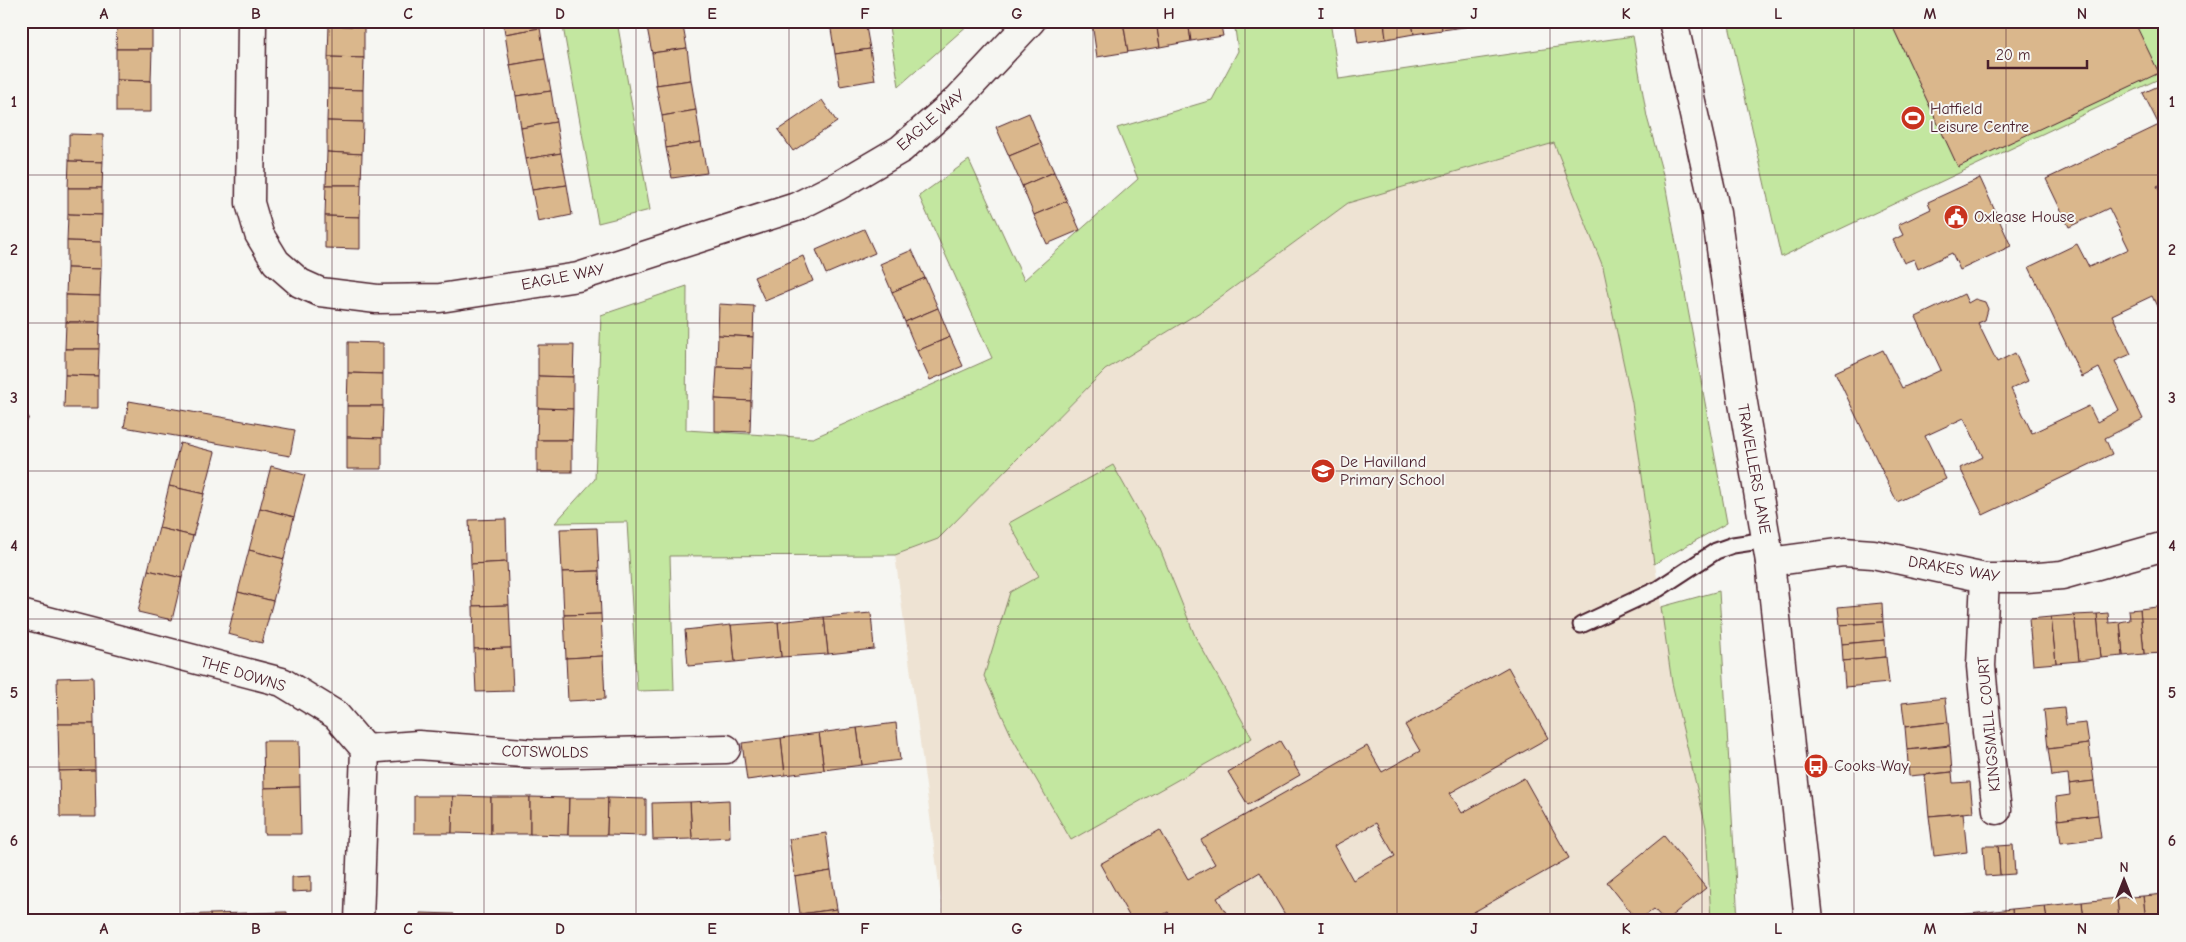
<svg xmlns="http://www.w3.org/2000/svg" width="2186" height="942" font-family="'Comic Neue',sans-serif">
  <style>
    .built { fill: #eee3d3 }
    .green { fill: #c3e7a0; stroke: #868366 }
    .building { fill: #dab78c; stroke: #4a1f2b; fill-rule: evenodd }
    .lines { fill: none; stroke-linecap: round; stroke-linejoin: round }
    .service-casing { stroke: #4a1f2b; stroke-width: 19 }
    .minor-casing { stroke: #4a1f2b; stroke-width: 31 }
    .tertiary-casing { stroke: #4a1f2b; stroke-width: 31 }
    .service { stroke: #f6f6f2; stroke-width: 15 }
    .minor { stroke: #f6f6f2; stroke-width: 28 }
    .tertiary { stroke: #f6f6f2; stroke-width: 28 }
    .grid { fill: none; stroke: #4a1f2b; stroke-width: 1; stroke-opacity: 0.55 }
    .labels { text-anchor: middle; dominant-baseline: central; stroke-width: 4; stroke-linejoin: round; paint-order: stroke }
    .poi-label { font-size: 16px; fill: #4a1f2b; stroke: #f6f6f2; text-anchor: start }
    .street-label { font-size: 16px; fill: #4a1f2b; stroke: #f6f6f2 }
    .neatline { fill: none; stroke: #4a1f2b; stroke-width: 2 }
    .grid-label { font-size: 16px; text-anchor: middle; font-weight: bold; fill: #4a1f2b }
  </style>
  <rect width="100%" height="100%" fill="#f6f6f2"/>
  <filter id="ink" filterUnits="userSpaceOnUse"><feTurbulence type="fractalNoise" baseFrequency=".02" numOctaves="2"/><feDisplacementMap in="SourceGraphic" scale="10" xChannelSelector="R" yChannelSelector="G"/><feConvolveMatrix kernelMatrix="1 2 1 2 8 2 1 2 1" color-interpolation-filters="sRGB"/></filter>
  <g filter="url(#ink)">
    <polygon class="built" points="1555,143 1603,267 1632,403 1672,683 1706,827 1711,921 944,921 895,555 938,539 1105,370 1200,312 1348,203"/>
    <g class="green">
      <polygon points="562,21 617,21 650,210 598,223"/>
      <polygon points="888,21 966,21 969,24 899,86"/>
      <polygon points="1234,21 1330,21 1339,79 1633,36 1647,117 1664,178 1727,523 1654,564 1632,403 1603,267 1554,143 1348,203 1200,312 1105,370 938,539 895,555 670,556 674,690 637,691 627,522 555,523 595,479 601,315 687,286 686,430 813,438 992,358 919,196 969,160 1024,280 1138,179 1117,128 1212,100 1238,51"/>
      <polygon points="1728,21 2165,21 2165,76 1781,257"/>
      <polygon points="1113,465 1160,549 1195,636 1252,738 1071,840 1013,739 984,676 1010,592 1039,576 1009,523"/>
      <polygon points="1719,591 1738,921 1711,921 1706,827 1672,683 1661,607"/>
    </g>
    <g class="building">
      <polygon points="117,21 152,21 152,49 116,49"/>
      <polygon points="329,21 364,21 364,27 329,25"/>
      <polygon points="503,21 539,21 540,28 505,34"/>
      <polygon points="682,21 687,48 652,53 646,22"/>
      <polygon points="842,21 865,21 870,49 835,54 830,23"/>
      <polygon points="1099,21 1123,21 1128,52 1097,57 1092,23"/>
      <polygon points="1123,21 1156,21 1160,47 1128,52"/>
      <polygon points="1156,21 1188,21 1191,41 1160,47"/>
      <polygon points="1188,21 1220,21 1223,36 1191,41"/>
      <polygon points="1355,21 1384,21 1386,39 1358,43"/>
      <polygon points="1384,21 1412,21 1414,34 1386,39"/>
      <polygon points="1412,21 1441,21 1442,30 1414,34"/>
      <polygon points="1441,21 1470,21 1471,26 1442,30"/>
      <polygon points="1470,21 1498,21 1498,22 1471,26"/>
      <polygon points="1890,21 2134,21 2159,73 1958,167"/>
      <polygon points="329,25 364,27 364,58 328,57"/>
      <polygon points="540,28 545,59 510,65 505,34"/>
      <polygon points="687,48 691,80 656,85 652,53"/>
      <polygon points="116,49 152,49 151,81 116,80"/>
      <polygon points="870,49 875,80 840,86 835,54"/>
      <polygon points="328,57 364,58 363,90 328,89"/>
      <polygon points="545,59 551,91 516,96 510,65"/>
      <polygon points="116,80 151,81 151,112 116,112"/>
      <polygon points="691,80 696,110 662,116 656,85"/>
      <polygon points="2165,83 2165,182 2157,186 2165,202 2165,323 2152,296 2112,315 2131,354 2115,361 2143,419 2105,438 2112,454 1983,515 1960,468 1983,457 1964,418 1925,436 1946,479 1897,502 1835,372 1883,350 1902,388 1941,370 1916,317 1964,294 1968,303 1975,299 1985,302 1988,309 1985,320 1978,323 1997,362 2015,353 2028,381 2011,389 2032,433 2089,406 2097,422 2119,410 2099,368 2082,377 2029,267 2077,244 2089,267 2129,249 2109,208 2069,227 2046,179 2159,125 2143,93"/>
      <polygon points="328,89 363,90 363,122 327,121"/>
      <polygon points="551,91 556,122 521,128 516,96"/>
      <polygon points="822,100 837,122 793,151 778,130"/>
      <polygon points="696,110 701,142 666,148 662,116"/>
      <polygon points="1029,113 1041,143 1009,156 996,127"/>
      <polygon points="327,121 363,122 362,154 327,152"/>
      <polygon points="556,122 561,153 526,159 521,128"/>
      <polygon points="69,134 103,135 103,162 69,161"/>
      <polygon points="701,142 707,173 672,178 666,148"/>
      <polygon points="1041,143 1054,172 1022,186 1009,156"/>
      <polygon points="327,152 362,154 361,185 326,185"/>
      <polygon points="561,153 567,185 532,190 526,159"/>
      <polygon points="69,161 103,162 102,188 68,188"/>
      <polygon points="1054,172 1067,201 1034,215 1022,186"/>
      <polygon points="1980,178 2011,246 1960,270 1952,253 1918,269 1914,259 1904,263 1893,240 1903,235 1898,225 1931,209 1928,202"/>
      <polygon points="326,185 361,185 360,217 325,216"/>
      <polygon points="567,185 572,215 538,222 532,190"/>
      <polygon points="68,188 102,188 102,215 68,214"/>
      <polygon points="1067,201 1080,230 1047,244 1034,215"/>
      <polygon points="68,214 102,215 101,242 67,241"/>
      <polygon points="325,216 360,217 360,249 325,248"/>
      <polygon points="864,229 875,253 826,274 816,250"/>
      <polygon points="67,241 101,242 101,269 67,268"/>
      <polygon points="912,250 925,278 892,292 880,264"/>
      <polygon points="803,256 813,281 765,301 754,277"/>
      <polygon points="67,268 101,269 100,296 66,295"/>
      <polygon points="925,278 938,308 905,322 892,292"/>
      <polygon points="66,295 100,296 100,322 66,322"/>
      <polygon points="719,304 754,306 753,337 718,335"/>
      <polygon points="938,308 950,337 917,351 905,322"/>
      <polygon points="66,322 100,322 99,349 65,349"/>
      <polygon points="718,335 753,337 752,368 717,367"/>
      <polygon points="950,337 963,366 930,380 917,351"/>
      <polygon points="348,342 383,343 383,374 348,373"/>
      <polygon points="538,345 574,345 573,377 538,376"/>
      <polygon points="65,349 99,349 98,376 65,375"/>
      <polygon points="717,367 752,368 751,401 715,399"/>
      <polygon points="348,373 383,374 383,406 347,406"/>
      <polygon points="65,375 98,376 98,408 64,408"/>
      <polygon points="538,376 573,377 573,409 538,408"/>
      <polygon points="715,399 751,401 750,432 715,431"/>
      <polygon points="129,401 295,430 290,456 124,427"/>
      <polygon points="347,406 383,406 382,438 347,437"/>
      <polygon points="538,408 573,409 572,440 537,440"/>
      <polygon points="21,413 29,417 21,434"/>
      <polygon points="347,437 382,438 382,469 347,469"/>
      <rect x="537" y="440" width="35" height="32"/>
      <polygon points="180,443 215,452 204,494 169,486"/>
      <polygon points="271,466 305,475 294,517 260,508"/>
      <polygon points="169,486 204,494 193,536 159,528"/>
      <polygon points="260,508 294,517 284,559 249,550"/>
      <polygon points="506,519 507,562 471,564 469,520"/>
      <polygon points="159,528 193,536 182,578 148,570"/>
      <polygon points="597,528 599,571 562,572 560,529"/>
      <polygon points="249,550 284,559 273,601 238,592"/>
      <polygon points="507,562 509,605 473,606 471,564"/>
      <polygon points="148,570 182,578 172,620 138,612"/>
      <polygon points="599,571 601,614 564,615 562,572"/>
      <polygon points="238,592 273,601 262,643 228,634"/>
      <polygon points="1882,603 1883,622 1840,625 1838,607"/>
      <polygon points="509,605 511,648 474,649 473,606"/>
      <polygon points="2165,606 2165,653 2144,654 2140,609"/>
      <polygon points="2140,609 2144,654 2123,656 2120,622 2130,620 2129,610"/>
      <polygon points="871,613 874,649 828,654 824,617"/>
      <polygon points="2108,613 2109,623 2120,622 2123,656 2101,658 2097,614"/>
      <polygon points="601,614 603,656 566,658 564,615"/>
      <polygon points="2097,614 2101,658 2079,661 2074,615"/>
      <polygon points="2074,615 2079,661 2056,663 2051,617"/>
      <polygon points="824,617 828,654 781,657 778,622"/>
      <polygon points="2051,617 2056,663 2033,665 2029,619"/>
      <polygon points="778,622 781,657 735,662 731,625"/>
      <polygon points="1883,622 1885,640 1842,644 1840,625"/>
      <polygon points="731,625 735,662 688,666 685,630"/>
      <polygon points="1885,640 1886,657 1843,661 1842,644"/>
      <polygon points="511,648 513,691 476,692 474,649"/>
      <polygon points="603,656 605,699 568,701 566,658"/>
      <polygon points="1886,657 1889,683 1845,687 1843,661"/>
      <path d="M1508 667 1548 738 1450 793 1462 813 1524 778 1569 858 1458 921H1283L1287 918 1260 872 1217 898 1231 921H1173L1168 912 1152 921H1132L1100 864 1160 830 1188 879 1215 864 1201 840 1367 746 1382 772 1420 751 1405 725ZM1376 823 1395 856 1353 880 1334 846Z"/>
      <polygon points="93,677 94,724 58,724 57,678"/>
      <polygon points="1945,698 1948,722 1905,727 1902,703"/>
      <polygon points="2064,708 2066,725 2086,723 2089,744 2048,749 2044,710"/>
      <polygon points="1948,722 1950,745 1907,750 1905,727"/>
      <polygon points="896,723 900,760 862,765 857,728"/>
      <polygon points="58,724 94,724 95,770 59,771"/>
      <polygon points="857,728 862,765 824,770 819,733"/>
      <polygon points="819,733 824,770 785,775 781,738"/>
      <polygon points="781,738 785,775 747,780 742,743"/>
      <polygon points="263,741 299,741 300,787 264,788"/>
      <polygon points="1280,741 1300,775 1248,805 1228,772"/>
      <polygon points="2089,744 2094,781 2069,784 2068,774 2052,776 2048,749"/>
      <polygon points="1950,746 1952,772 1909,776 1907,750"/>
      <polygon points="95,770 96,817 60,817 59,771"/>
      <polygon points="1952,772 1953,783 1970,782 1973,812 1929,816 1925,775"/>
      <polygon points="2094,781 2098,815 2058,820 2056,797 2070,795 2069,784"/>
      <polygon points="300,787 301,834 264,834 264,788"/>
      <polygon points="414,796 453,796 452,833 414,833"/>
      <polygon points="453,796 491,797 491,834 452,833"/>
      <rect x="491" y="797" width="39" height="37"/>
      <polygon points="530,797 569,798 568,835 530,834"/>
      <polygon points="569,798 608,798 607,835 568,835"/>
      <polygon points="608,798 646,799 646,836 607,835"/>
      <polygon points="729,800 730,837 692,839 690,802"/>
      <polygon points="690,802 692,839 653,840 652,803"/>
      <polygon points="1963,813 1967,852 1934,856 1929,816"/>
      <polygon points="2098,815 2101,838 2061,843 2058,820"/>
      <polygon points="826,833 831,871 795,877 789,839"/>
      <polygon points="1664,836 1706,888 1665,921 1654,909 1638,921 1607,882"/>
      <polygon points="2013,845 2015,874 2000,875 1998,846"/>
      <polygon points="1983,846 1998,846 2000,875 1985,876"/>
      <polygon points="831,871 837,909 800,914 795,877"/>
      <polygon points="311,876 311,891 292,892 292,877"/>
      <polygon points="2165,894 2165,921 2146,921 2143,896"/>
      <polygon points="2143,896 2146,921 2119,921 2117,898"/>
      <polygon points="2117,898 2119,921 2084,921 2082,902"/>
      <polygon points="2082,902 2084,921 2047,921 2045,906"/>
      <polygon points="2045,906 2047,921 2013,921 2012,909"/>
      <polygon points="837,909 839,921 801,921 800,914"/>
      <polygon points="2012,909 2013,921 1980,921 1979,913"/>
      <polygon points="287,912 287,921 249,921 248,913"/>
      <polygon points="248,913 249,921 210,921 210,914"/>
      <polygon points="420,913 454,914 454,921 420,921"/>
      <polygon points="1979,913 1980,921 1934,921 1933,917"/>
      <polygon points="210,914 210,921 171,921 171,915"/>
      <polygon points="171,915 171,921 133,921 132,917"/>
      <polygon points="94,917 94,921 55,921 55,918"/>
      <polygon points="94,917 132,917 133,921 94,921"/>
      <polygon points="55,918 55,921 21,921 21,919"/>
    </g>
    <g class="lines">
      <defs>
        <polyline id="service" points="1581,625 1658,589 1716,551 1733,545 1766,540"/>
        <g id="minor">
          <polyline points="252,21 250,203 259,234 276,262 300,283 320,292 377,299 440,298 578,277 796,207 838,186 901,149 957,100 1031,21"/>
          <polyline points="1770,562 1844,552 1873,554 1985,578 2026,578 2062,575 2165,546"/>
          <polyline points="1985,578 1981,666 1987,732 1997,810"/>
          <polyline points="21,614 282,682 336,715 365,749 359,921"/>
          <polyline points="365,749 418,745 537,754 726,749"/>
        </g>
        <polyline id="tertiary" points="1673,21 1716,213 1742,397 1770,562 1809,921"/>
      </defs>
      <use href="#service" class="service-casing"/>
      <use href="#minor" class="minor-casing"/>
      <use href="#tertiary" class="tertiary-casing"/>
      <use href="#service" class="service"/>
      <use href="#minor" class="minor"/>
      <use href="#tertiary" class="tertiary"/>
    </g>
  </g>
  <path class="grid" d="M180 21V921M332 21V921M484 21V921M636 21V921M789 21V921M941 21V921M1093 21V921M1245 21V921M1397 21V921M1550 21V921M1702 21V921M1854 21V921M2006 21V921M21 175H2165M21 323H2165M21 471H2165M21 619H2165M21 767H2165"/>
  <defs>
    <symbol id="stadium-disc" viewBox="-11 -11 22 22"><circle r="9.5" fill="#c8321e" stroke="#f6f6f2"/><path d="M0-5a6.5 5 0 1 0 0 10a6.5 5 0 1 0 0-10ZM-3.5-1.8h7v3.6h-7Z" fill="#fff"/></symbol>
    <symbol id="civic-disc" viewBox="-11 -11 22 22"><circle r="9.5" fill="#c8321e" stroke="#f6f6f2"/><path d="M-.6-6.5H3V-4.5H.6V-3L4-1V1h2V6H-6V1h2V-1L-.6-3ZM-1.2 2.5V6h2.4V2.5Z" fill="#fff"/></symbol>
    <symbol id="school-disc" viewBox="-11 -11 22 22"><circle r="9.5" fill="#c8321e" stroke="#f6f6f2"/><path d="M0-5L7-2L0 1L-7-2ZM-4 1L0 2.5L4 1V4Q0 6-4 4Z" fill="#fff"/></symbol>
    <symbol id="bus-disc" viewBox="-11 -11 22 22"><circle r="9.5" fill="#c8321e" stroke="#f6f6f2"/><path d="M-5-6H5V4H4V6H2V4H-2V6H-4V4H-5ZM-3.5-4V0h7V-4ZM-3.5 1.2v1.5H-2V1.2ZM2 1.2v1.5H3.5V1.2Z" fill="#fff"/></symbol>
  </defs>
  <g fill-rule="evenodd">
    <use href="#stadium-disc" x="1899" y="104" width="28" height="28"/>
    <use href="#civic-disc" x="1942" y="203" width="28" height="28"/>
    <use href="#school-disc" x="1309" y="457" width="28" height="28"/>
    <use href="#bus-disc" x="1802" y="752" width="28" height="28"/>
  </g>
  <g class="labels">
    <g class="poi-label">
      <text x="1930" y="109">Hatfield<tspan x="1930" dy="18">Leisure Centre</tspan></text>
      <text x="1974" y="217">Oxlease House</text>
      <text x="1340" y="462">De Havilland<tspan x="1340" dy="18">Primary School</tspan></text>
      <text x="1834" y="766">Cooks Way</text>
    </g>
    <g class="street-label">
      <text transform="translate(931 120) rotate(-41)">EAGLE WAY</text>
      <text transform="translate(563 277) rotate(-11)">EAGLE WAY</text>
      <text transform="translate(1754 469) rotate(80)">TRAVELLERS LANE</text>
      <text transform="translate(1954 569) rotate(10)">DRAKES WAY</text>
      <text transform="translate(243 674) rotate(17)">THE DOWNS</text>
      <text transform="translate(1989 724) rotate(-95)">KINGSMILL COURT</text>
      <text transform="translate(545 752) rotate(1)">COTSWOLDS</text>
    </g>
  </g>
  <rect width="2186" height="942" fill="none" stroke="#f6f6f2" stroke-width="55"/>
  <g transform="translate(2124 880)" stroke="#f6f6f2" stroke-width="4" paint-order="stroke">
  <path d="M0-4L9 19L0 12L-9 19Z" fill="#4a1f2b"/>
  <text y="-8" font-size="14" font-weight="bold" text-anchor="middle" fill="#4a1f2b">N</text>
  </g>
  <path d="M1988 60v8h99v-8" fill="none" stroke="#4a1f2b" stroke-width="2.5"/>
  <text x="1996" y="60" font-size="15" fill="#4a1f2b" stroke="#f6f6f2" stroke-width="4" paint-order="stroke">20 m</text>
  <rect x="28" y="28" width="2130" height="886" class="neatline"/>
  <g class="grid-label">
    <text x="104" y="19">A</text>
    <text x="256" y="19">B</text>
    <text x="408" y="19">C</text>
    <text x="560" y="19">D</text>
    <text x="712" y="19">E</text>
    <text x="865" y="19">F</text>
    <text x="1017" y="19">G</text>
    <text x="1169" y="19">H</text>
    <text x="1321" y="19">I</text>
    <text x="1474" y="19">J</text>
    <text x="1626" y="19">K</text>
    <text x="1778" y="19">L</text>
    <text x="1930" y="19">M</text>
    <text x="2082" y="19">N</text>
    <text x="14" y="107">1</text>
    <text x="2172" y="107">1</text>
    <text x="14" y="255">2</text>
    <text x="2172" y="255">2</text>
    <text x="14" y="403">3</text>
    <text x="2172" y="403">3</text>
    <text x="14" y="551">4</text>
    <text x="2172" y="551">4</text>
    <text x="14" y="698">5</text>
    <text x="2172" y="698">5</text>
    <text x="14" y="846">6</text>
    <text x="2172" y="846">6</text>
    <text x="104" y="934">A</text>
    <text x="256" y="934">B</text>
    <text x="408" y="934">C</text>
    <text x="560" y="934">D</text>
    <text x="712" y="934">E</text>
    <text x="865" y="934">F</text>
    <text x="1017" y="934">G</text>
    <text x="1169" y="934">H</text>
    <text x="1321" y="934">I</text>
    <text x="1474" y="934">J</text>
    <text x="1626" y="934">K</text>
    <text x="1778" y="934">L</text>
    <text x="1930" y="934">M</text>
    <text x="2082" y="934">N</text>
  </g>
</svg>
